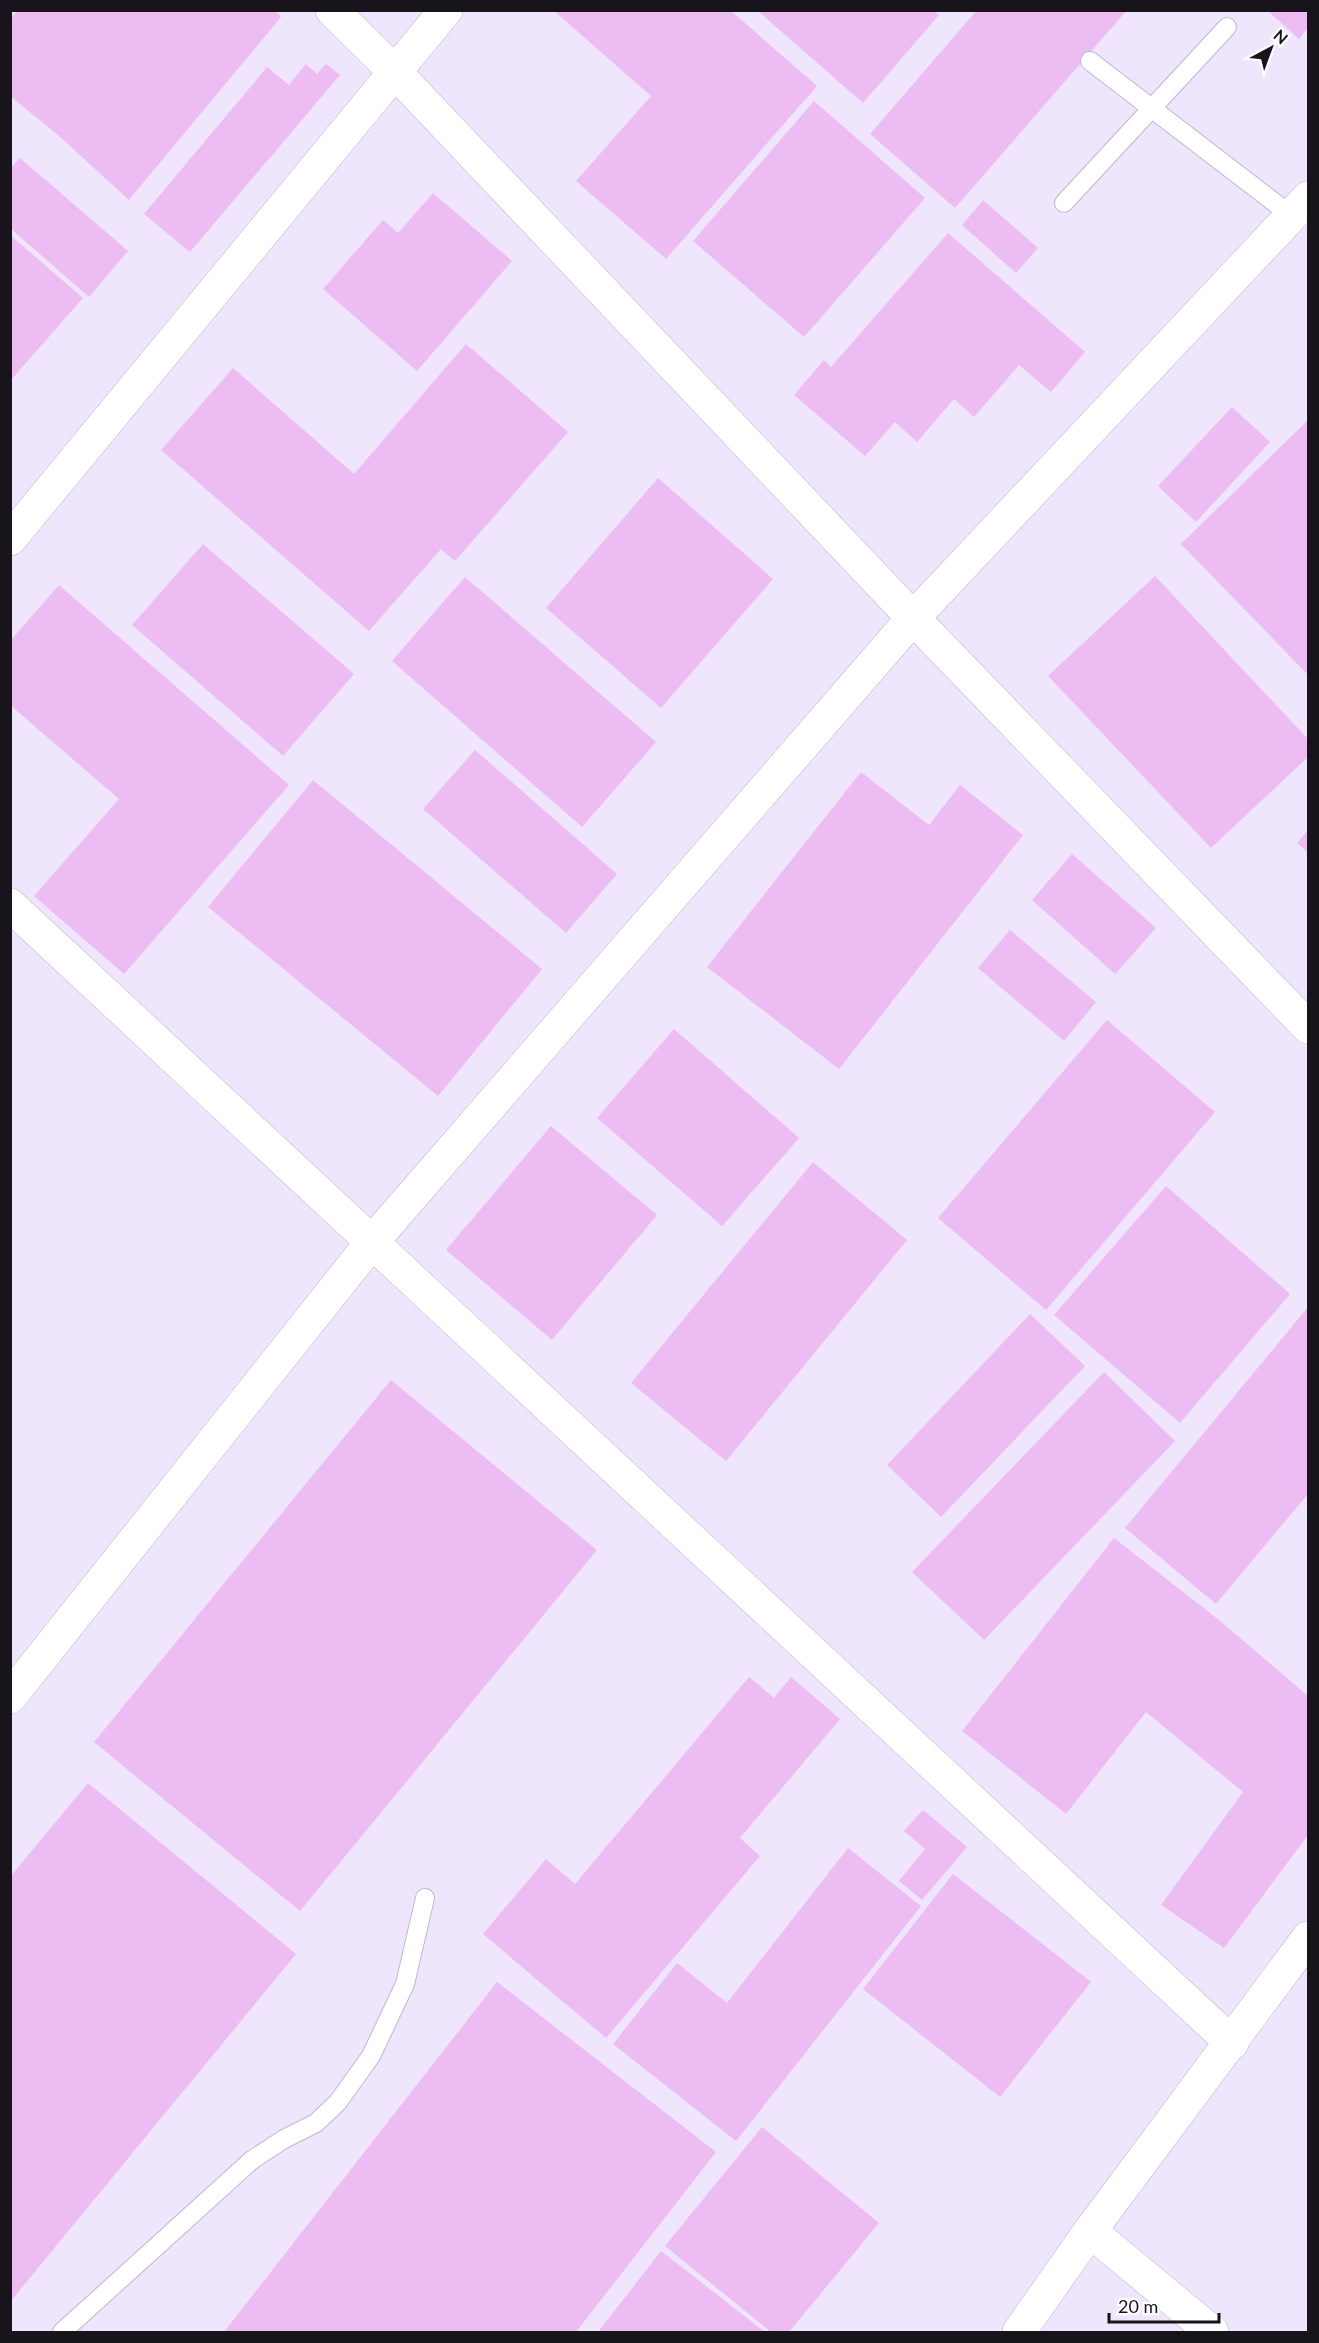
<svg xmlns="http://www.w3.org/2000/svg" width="1319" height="2343" font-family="Lato,sans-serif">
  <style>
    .building { fill: #edbcf2 }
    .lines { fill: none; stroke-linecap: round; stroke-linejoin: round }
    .lane-casing { stroke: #c0b7cd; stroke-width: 20 }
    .street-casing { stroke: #c0b7cd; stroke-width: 34 }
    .lane { stroke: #fff; stroke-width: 18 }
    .street { stroke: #fff; stroke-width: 33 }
  </style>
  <rect width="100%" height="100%" fill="#efe5fd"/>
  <g class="building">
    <polygon points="18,10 276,10 281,17 129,200 58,135 10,96 10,19"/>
    <polygon points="553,10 730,10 817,86 666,259 576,181 651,96"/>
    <polygon points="757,10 934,10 939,15 863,103"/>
    <polygon points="977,10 1127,10 955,208 870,134"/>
    <polygon points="1267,10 1308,10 1308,28 1299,39"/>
    <polygon points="306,64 317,74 326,64 340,75 190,252 144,214 267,67 289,85"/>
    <polygon points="814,101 925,198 804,337 693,241"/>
    <polygon points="20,158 128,251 89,297 10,228 10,169"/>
    <polygon points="433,193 512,261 417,371 323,289 383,220 398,233"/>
    <polygon points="983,200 1038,248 1016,273 962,225"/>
    <polygon points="948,233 1085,352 1051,392 1019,365 974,417 954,399 917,442 895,422 865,456 794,395 824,360 831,367"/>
    <polygon points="10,235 83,298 10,381"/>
    <polygon points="466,344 568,432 455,561 441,549 369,631 161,450 233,368 354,474"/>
    <polygon points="1232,407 1270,442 1196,522 1158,486"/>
    <polygon points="1308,420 1308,675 1181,544"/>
    <polygon points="658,478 773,579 661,708 546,608"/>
    <polygon points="203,544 354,674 283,756 132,625"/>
    <polygon points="1155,576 1308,739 1308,757 1211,848 1048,676"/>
    <polygon points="465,577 656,742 582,827 392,661"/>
    <polygon points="59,585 289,785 124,974 34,896 119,799 10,705 10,641"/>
    <polygon points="475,750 617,874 566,933 423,809"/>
    <polygon points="861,772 929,825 960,785 1023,835 839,1069 707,967"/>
    <polygon points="313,780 542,969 438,1096 208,907"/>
    <polygon points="1308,830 1308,853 1297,843"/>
    <polygon points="1072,854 1156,928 1115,974 1032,900"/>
    <polygon points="1010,930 1096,1002 1064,1041 978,968"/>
    <polygon points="1107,1020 1215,1112 1046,1310 938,1218"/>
    <polygon points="674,1029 799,1138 722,1226 597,1118"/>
    <polygon points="551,1126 657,1215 552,1340 446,1250"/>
    <polygon points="813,1162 907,1240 726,1461 631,1383"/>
    <polygon points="1166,1186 1290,1294 1180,1423 1054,1315"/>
    <polygon points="1308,1307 1308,1494 1216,1604 1125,1528"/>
    <polygon points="1030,1314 1085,1366 941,1517 887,1465"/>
    <polygon points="1104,1372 1175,1441 984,1640 912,1572"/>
    <polygon points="391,1380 597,1550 300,1911 94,1742"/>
    <polygon points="1114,1538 1219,1620 1308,1696 1308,1835 1224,1948 1161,1905 1243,1792 1146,1712 1066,1814 962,1731"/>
    <polygon points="749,1677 774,1698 791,1677 840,1719 740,1838 760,1856 606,2038 483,1934 546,1859 575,1884"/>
    <polygon points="88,1783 296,1954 10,2302 10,1877"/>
    <polygon points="923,1810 967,1847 922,1900 899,1881 925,1849 904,1831"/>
    <polygon points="848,1848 921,1906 736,2141 613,2044 677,1963 727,2003"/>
    <polygon points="953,1874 1091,1982 1000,2097 863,1989"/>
    <polygon points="497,1982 716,2152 576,2332 224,2332"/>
    <polygon points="762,2127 879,2223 789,2332 771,2332 665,2246"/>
    <polygon points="661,2251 765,2332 598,2332"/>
  </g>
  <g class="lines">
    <defs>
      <g id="lane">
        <polyline points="1090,61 1292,216"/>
        <polyline points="1064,203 1227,27"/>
        <polyline points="62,2332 252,2160 284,2139 316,2123 338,2102 371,2056 405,1984 425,1898"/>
      </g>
      <g id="street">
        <polyline points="332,10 396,73 913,618 1308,1027"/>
        <polyline points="10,539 446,10"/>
        <polyline points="10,905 1232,2043"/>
        <polyline points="10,1697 372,1242 913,618 1308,198"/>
        <polyline points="1090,2231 1212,2332"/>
        <polyline points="1019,2332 1090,2231 1308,1938"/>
      </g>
    </defs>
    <use href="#lane" class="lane-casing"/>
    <use href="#street" class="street-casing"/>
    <use href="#lane" class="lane"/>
    <use href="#street" class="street"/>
  </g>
  <rect width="1319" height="2343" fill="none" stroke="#17141b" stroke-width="24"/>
  <g transform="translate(1271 48) rotate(41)" stroke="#ffffff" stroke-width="4.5" paint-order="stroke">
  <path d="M0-4.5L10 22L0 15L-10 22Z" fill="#17141b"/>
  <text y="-9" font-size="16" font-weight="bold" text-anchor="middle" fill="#17141b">N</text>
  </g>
  <path d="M1109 2313v9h110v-9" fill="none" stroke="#17141b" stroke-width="3"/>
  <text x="1118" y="2313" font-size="18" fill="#17141b" stroke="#ffffff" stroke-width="4.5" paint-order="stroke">20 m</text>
</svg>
